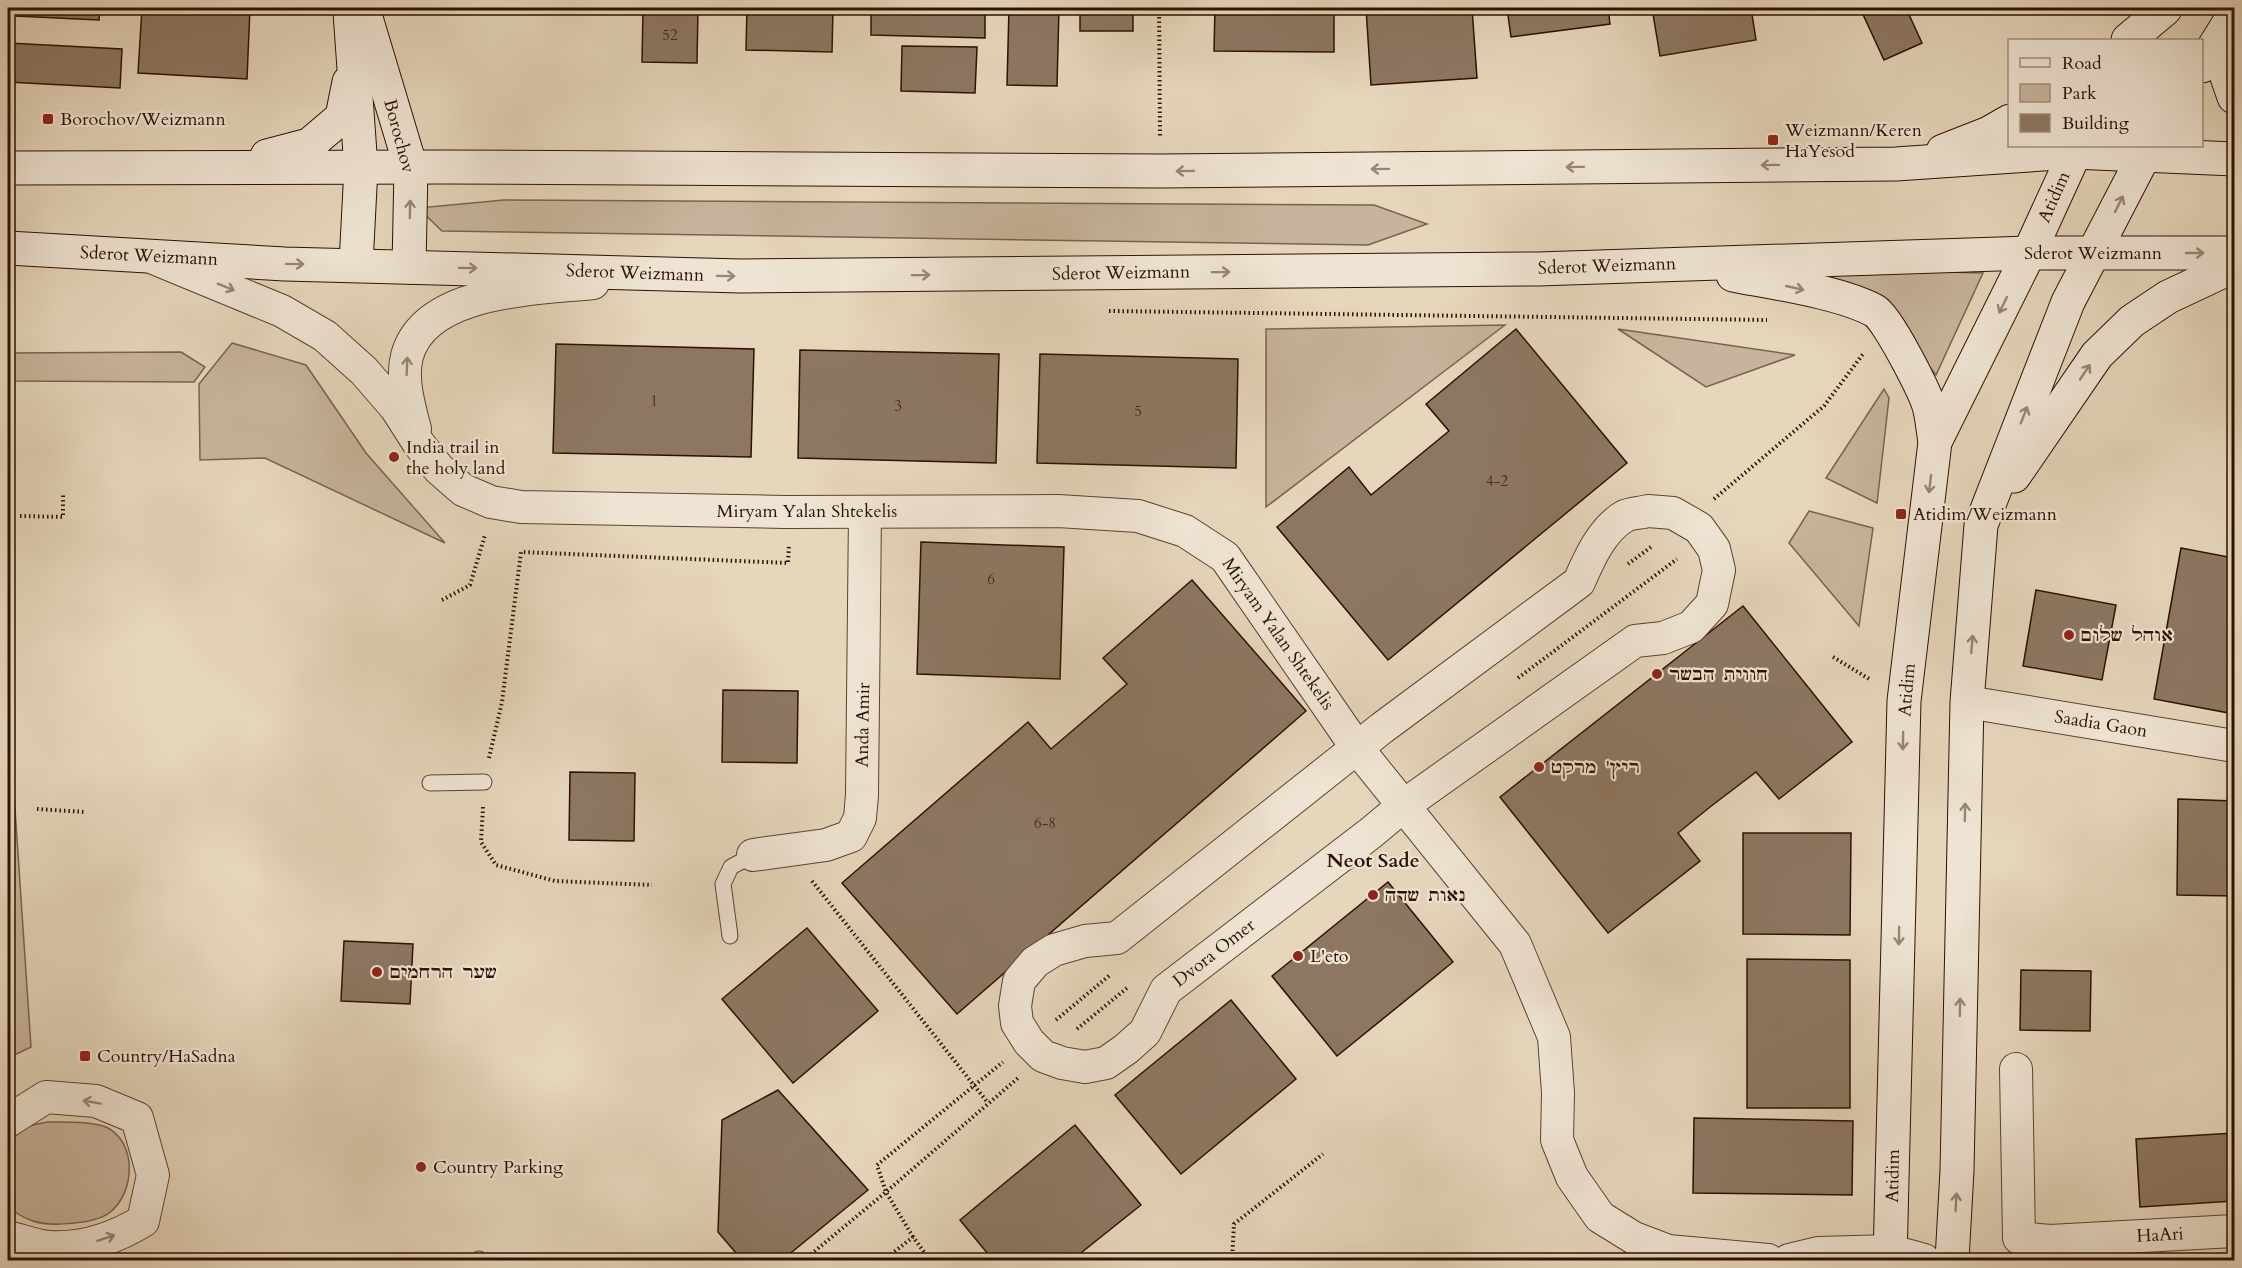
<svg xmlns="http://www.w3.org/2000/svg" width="2242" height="1268" font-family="Cardo,'Frank Ruhl Libre',serif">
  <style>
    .green { fill: #c7b49c; stroke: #7a624f; stroke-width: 1.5 }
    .building { fill: #8d7763; stroke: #2d1002; stroke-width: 1.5 }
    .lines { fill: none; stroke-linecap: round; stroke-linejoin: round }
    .lane-casing { stroke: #5b4230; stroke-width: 17 }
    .street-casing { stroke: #5b4230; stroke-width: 34 }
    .secondary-casing { stroke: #2d1002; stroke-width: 35 }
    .path { stroke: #2d1002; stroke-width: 4; stroke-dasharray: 1.5 3; stroke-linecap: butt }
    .lane { stroke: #efe4d3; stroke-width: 15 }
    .street { stroke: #efe4d3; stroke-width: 32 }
    .secondary { stroke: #efe4d3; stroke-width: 33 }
    .oneway { stroke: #988575 }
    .poi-dot { fill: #8f2418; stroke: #efe4d3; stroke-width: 2 }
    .labels { text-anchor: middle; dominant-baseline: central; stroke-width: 4.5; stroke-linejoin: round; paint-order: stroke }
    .number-label { font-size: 15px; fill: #452a1a }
    .poi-label { font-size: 18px; fill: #2d1002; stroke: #efe4d3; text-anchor: start }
    .street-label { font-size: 18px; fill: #2d1002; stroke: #efe4d3 }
    .neighbourhood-label { font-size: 20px; font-weight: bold; fill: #2d1002; stroke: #efe4d3 }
  </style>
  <rect width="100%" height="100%" fill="#e6d6bc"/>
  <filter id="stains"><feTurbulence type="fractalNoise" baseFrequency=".00333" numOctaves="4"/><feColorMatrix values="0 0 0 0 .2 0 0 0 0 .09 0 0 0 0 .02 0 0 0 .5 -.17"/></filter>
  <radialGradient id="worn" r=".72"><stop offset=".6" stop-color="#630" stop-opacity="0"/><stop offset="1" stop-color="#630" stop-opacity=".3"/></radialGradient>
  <g class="green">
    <polygon points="504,200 1374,205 1427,224 1368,245 442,231 418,208"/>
    <polygon points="1787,268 1983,273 1936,375 1884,308"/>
    <polygon points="1505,325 1266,507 1266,329"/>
    <polygon points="1618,329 1795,355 1706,387"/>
    <polygon points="232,343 306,365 366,453 445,543 265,458 200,460 199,384"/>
    <polygon points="181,352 205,367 194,382 8,381 8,353"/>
    <polygon points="1884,389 1889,398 1877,503 1826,478"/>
    <polygon points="1809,511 1873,528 1859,626 1789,543"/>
    <polygon points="8,704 31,1047 8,1058"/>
    <path d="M47 1122C64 1122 91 1121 106 1127 138 1142 135 1194 109 1213 94 1224 50 1227 33 1221 23 1218 13 1212 8 1203V1144L24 1127Z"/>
  </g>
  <g class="building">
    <polygon points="15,8 100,8 99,20 15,16"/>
    <polygon points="142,8 250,8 247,79 138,73"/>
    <polygon points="643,8 698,8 697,63 642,62"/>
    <polygon points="747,8 833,8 832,52 746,50"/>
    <polygon points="871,8 985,8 985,38 871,35"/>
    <polygon points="1009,8 1059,8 1057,86 1007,85"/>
    <rect x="1080" y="8" width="53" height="23"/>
    <polygon points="1215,8 1334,8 1334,52 1214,51"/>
    <polygon points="1366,8 1472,8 1477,78 1371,85"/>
    <polygon points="1507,8 1608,8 1610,24 1511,37"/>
    <polygon points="1652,8 1751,8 1756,40 1660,56"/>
    <polygon points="1860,8 1906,8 1922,43 1884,60"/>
    <polygon points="8,43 122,49 120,88 8,82"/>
    <polygon points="902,46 977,47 975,93 901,91"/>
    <polygon points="1516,329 1627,463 1388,660 1277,527 1349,467 1371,495 1449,431 1426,404"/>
    <polygon points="556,344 754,349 751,457 553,453"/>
    <polygon points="800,350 999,354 996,463 798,458"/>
    <polygon points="1040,354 1238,359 1236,468 1037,463"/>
    <polygon points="921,542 1064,547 1060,679 917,674"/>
    <polygon points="2181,548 2234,558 2234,684 2229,713 2154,699"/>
    <polygon points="1192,580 1306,711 957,1014 842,883 1028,722 1051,749 1127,684 1103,658"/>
    <polygon points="2036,590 2116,605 2102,680 2023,666"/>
    <polygon points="1743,606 1852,742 1779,799 1756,772 1710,807 1678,833 1700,861 1608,933 1500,797"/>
    <polygon points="723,690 798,691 797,763 722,762"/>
    <polygon points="570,772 635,773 634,841 569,840"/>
    <polygon points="2178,799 2234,801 2234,896 2177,895"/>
    <polygon points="1743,833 1851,833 1850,935 1743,934"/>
    <polygon points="1388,882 1453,962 1337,1056 1272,976"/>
    <polygon points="807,928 878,1011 793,1083 722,999"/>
    <polygon points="344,941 413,944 410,1004 341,1001"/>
    <polygon points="1747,959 1850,960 1850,1108 1747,1108"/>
    <polygon points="2021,970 2091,971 2090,1031 2020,1030"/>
    <polygon points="1231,1000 1296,1079 1181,1174 1115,1095"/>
    <polygon points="778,1090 868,1190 782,1260 742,1260 718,1232 722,1120"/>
    <polygon points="1694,1118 1853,1121 1852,1195 1693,1193"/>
    <polygon points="1075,1125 1141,1205 1072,1260 993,1260 960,1220"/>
    <polygon points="2234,1133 2234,1201 2140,1207 2136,1139"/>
  </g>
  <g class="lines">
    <defs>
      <g id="lane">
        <polyline points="430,783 484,782"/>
        <polyline points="730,936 723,884 731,867 753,855"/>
        <polyline points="479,1260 479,1259"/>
      </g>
      <g id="street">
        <polyline points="156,259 282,311 325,336 364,371 396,408 419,444 439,469 463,490 491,502 521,507 785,512 1058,511 1138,516 1185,531 1225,557 1357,748 1515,944 1554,1037 1558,1093 1557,1140 1572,1177 1600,1217 1634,1238 1668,1251 1768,1260"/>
        <path d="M415 429C409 406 401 379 407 356 425 289 538 289 593 283"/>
        <path d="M1648 511 1673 513 1699 528 1714 549 1719 570 1712 604 1691 627 1663 638 1635 641 1403 806 1372 832 1166 990 1145 1032 1126 1049 1106 1063 1085 1067 1062 1063 1043 1056 1029 1042 1017 1023 1015 1006 1019 981 1035 962 1054 950 1085 941 1117 938 1382 728 1579 582C1589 559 1602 529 1625 516 1631 513 1641 513 1648 511Z"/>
        <polyline points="1967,702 2234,746"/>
        <polyline points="753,855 826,845 851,836 860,818 862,795 865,512"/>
        <polyline points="2016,1069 2019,1238 2050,1241 2048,1260"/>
        <path d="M8 1121 46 1097 96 1101 137 1118 153 1175 143 1221C115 1238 82 1249 49 1247 35 1246 21 1240 8 1237"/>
        <polyline points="2050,1241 2234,1231"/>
        <polyline points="1789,1260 1818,1253 1891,1251 1924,1260"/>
      </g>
      <g id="secondary">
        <polyline points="363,8 411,168 409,267"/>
        <polyline points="350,12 361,168 356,264"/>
        <polyline points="2128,40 2165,9"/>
        <polyline points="2216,45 2234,97"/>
        <polyline points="2202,66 2234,15"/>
        <polyline points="1943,151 1989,133 2010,121"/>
        <polyline points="267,156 309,145 342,117 349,82"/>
        <polyline points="8,168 445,167 1161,171 1896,164 2073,152 2234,159"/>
        <polyline points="8,248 285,264 741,276 1538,269 2029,253 2234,253"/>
        <path d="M1733 275C1774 283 1840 292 1875 311 1888 319 1924 390 1929 406 1932 417 1933 430 1935 442"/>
        <polyline points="2014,476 2097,355 2132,321 2168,297 2234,266"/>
        <polyline points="1890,1260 1904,701 1935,442 2029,253 2078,146"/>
        <polyline points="1952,1260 1957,1171 1967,702 1981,525 2068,302 2149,146"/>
      </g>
    </defs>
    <use href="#lane" class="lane-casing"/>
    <use href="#street" class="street-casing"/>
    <use href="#secondary" class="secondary-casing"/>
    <g class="path">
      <polyline points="1159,8 1160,136"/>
      <polyline points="1109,311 1767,320"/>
      <polyline points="1714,499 1824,406 1863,354"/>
      <polyline points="20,516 63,517 63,493"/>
      <polyline points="1628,564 1651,547"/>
      <polyline points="442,600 470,585 485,535"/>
      <polyline points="1833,657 1871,680"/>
      <polyline points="1518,678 1677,559"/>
      <polyline points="489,758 502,702 521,552 788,563 789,545"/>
      <polyline points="483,807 481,842 496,865 555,881 652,885"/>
      <polyline points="37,809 85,812"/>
      <polyline points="812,881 988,1103"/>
      <polyline points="1056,1020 1110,975"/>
      <polyline points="1077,1029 1127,988"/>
      <polyline points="913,1237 886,1192 1018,1078"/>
      <polyline points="804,1260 886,1192 877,1165 1003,1062"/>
      <polyline points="884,1260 913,1237 930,1260"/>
      <polyline points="1232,1260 1234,1224 1323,1154"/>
    </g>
    <use href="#lane" class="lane"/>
    <use href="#street" class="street"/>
    <use href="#secondary" class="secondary"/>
  </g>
  <defs><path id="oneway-shaft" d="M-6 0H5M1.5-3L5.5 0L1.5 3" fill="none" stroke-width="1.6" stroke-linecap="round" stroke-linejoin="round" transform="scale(1.5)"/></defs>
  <g class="oneway">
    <use href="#oneway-shaft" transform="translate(1770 165) rotate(179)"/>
    <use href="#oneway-shaft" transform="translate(1575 167) rotate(179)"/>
    <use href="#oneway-shaft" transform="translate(1380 169) rotate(179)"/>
    <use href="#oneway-shaft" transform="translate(1185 171) rotate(179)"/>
    <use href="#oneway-shaft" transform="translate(2119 204) rotate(-64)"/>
    <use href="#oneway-shaft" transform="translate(410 209) rotate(-89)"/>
    <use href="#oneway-shaft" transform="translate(2195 253)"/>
    <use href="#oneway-shaft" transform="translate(295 264) rotate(1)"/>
    <use href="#oneway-shaft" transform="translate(468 268) rotate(1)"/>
    <use href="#oneway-shaft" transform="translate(1221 272) rotate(-1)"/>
    <use href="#oneway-shaft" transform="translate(921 275) rotate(-1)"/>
    <use href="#oneway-shaft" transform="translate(726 276) rotate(1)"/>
    <use href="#oneway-shaft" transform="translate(226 287) rotate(22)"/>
    <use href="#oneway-shaft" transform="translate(1795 288) rotate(13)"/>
    <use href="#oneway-shaft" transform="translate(2003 305) rotate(116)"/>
    <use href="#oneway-shaft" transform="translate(407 366) rotate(-88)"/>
    <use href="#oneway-shaft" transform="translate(2085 372) rotate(-56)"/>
    <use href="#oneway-shaft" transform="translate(2024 415) rotate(-69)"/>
    <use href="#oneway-shaft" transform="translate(1930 484) rotate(97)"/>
    <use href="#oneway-shaft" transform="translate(1972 644) rotate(-85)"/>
    <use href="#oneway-shaft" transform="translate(1903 741) rotate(91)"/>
    <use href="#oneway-shaft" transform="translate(1965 812) rotate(-89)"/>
    <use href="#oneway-shaft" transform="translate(1899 936) rotate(91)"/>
    <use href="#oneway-shaft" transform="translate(1960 1007) rotate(-89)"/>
    <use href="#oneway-shaft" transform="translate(92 1102) rotate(-170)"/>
    <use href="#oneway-shaft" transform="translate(1956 1202) rotate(-87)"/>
    <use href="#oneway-shaft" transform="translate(106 1238) rotate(-18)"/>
  </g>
  <g class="poi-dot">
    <rect x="42" y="113" width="12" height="12" rx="3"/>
    <rect x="1767" y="134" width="12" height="12" rx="3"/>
    <circle cx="394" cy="457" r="6"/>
    <rect x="1895" y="508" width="12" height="12" rx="3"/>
    <circle cx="2069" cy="635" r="6"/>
    <circle cx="1657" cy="674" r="6"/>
    <circle cx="1539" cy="767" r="6"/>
    <circle cx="1373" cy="895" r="6"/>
    <circle cx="1298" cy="956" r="6"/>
    <circle cx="377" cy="972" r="6"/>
    <rect x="79" y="1050" width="12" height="12" rx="3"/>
    <circle cx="421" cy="1167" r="6"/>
  </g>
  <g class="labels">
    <g class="number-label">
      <text x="670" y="35">52</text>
      <text x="654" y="401">1</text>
      <text x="898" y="406">3</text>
      <text x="1138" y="411">5</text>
      <text x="1497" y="481">4-2</text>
      <text x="991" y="579">6</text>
      <text x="1045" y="823">6-8</text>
    </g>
    <g class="poi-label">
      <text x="60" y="119">Borochov/Weizmann</text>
      <text x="1785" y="130">Weizmann/Keren<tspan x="1785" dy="21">HaYesod</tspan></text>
      <text x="406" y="447">India trail in<tspan x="406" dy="21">the holy land</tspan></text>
      <text x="1913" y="514">Atidim/Weizmann</text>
      <text x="2081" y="635">אוהל שלום</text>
      <text x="1669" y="674">חווית הבשר</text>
      <text x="1551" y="767">ריץ' מרקט</text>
      <text x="1385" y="895">נאות שדה</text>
      <text x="1310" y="956">L'eto</text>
      <text x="389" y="972">שער הרחמים</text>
      <text x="97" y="1056">Country/HaSadna</text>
      <text x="433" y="1167">Country Parking</text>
    </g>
    <g class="street-label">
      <text transform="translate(399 136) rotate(75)">Borochov</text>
      <text transform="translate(2054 197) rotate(-66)">Atidim</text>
      <text x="2093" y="253">Sderot Weizmann</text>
      <text transform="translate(149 256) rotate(3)">Sderot Weizmann</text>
      <text transform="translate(1607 266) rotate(-2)">Sderot Weizmann</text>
      <text transform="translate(635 273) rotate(2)">Sderot Weizmann</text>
      <text transform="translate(1121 273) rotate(-1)">Sderot Weizmann</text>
      <text x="807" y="511">Miryam Yalan Shtekelis</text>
      <text transform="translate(1278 634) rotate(55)">Miryam Yalan Shtekelis</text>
      <text transform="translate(1907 690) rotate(-85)">Atidim</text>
      <text transform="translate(2101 724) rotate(9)">Saadia Gaon</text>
      <text transform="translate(863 725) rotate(-89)">Anda Amir</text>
      <text transform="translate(1214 953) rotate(-38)">Dvora Omer</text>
      <text transform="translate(1893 1176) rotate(-89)">Atidim</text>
      <text transform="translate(2160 1235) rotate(-3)">HaAri</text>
    </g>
    <g class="neighbourhood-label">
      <text x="1373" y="860">Neot Sade</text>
    </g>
  </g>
  <rect width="2242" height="1268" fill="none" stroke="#e6d6bc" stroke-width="30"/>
  <rect x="9" y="9" width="2224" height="1250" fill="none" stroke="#2d1002" stroke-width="3"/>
  <rect x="15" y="15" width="2212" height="1238" fill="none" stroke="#2d1002" stroke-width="1.5"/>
  <rect x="2008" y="39" width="195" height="108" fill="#efe4d3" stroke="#a18f7f" stroke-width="1.5"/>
  <rect x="2020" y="58" width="30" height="9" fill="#efe4d3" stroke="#a18f7f" stroke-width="1.5"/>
  <text x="2062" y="69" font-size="18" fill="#2d1002">Road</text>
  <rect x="2020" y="84" width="30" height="18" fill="#c7b49c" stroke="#a18f7f" stroke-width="1.5"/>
  <text x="2062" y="99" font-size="18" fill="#2d1002">Park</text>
  <rect x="2020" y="114" width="30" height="18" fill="#8d7763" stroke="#a18f7f" stroke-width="1.5"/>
  <text x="2062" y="129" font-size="18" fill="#2d1002">Building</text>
  <rect width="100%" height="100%" filter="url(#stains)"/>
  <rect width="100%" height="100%" fill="url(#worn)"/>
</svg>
